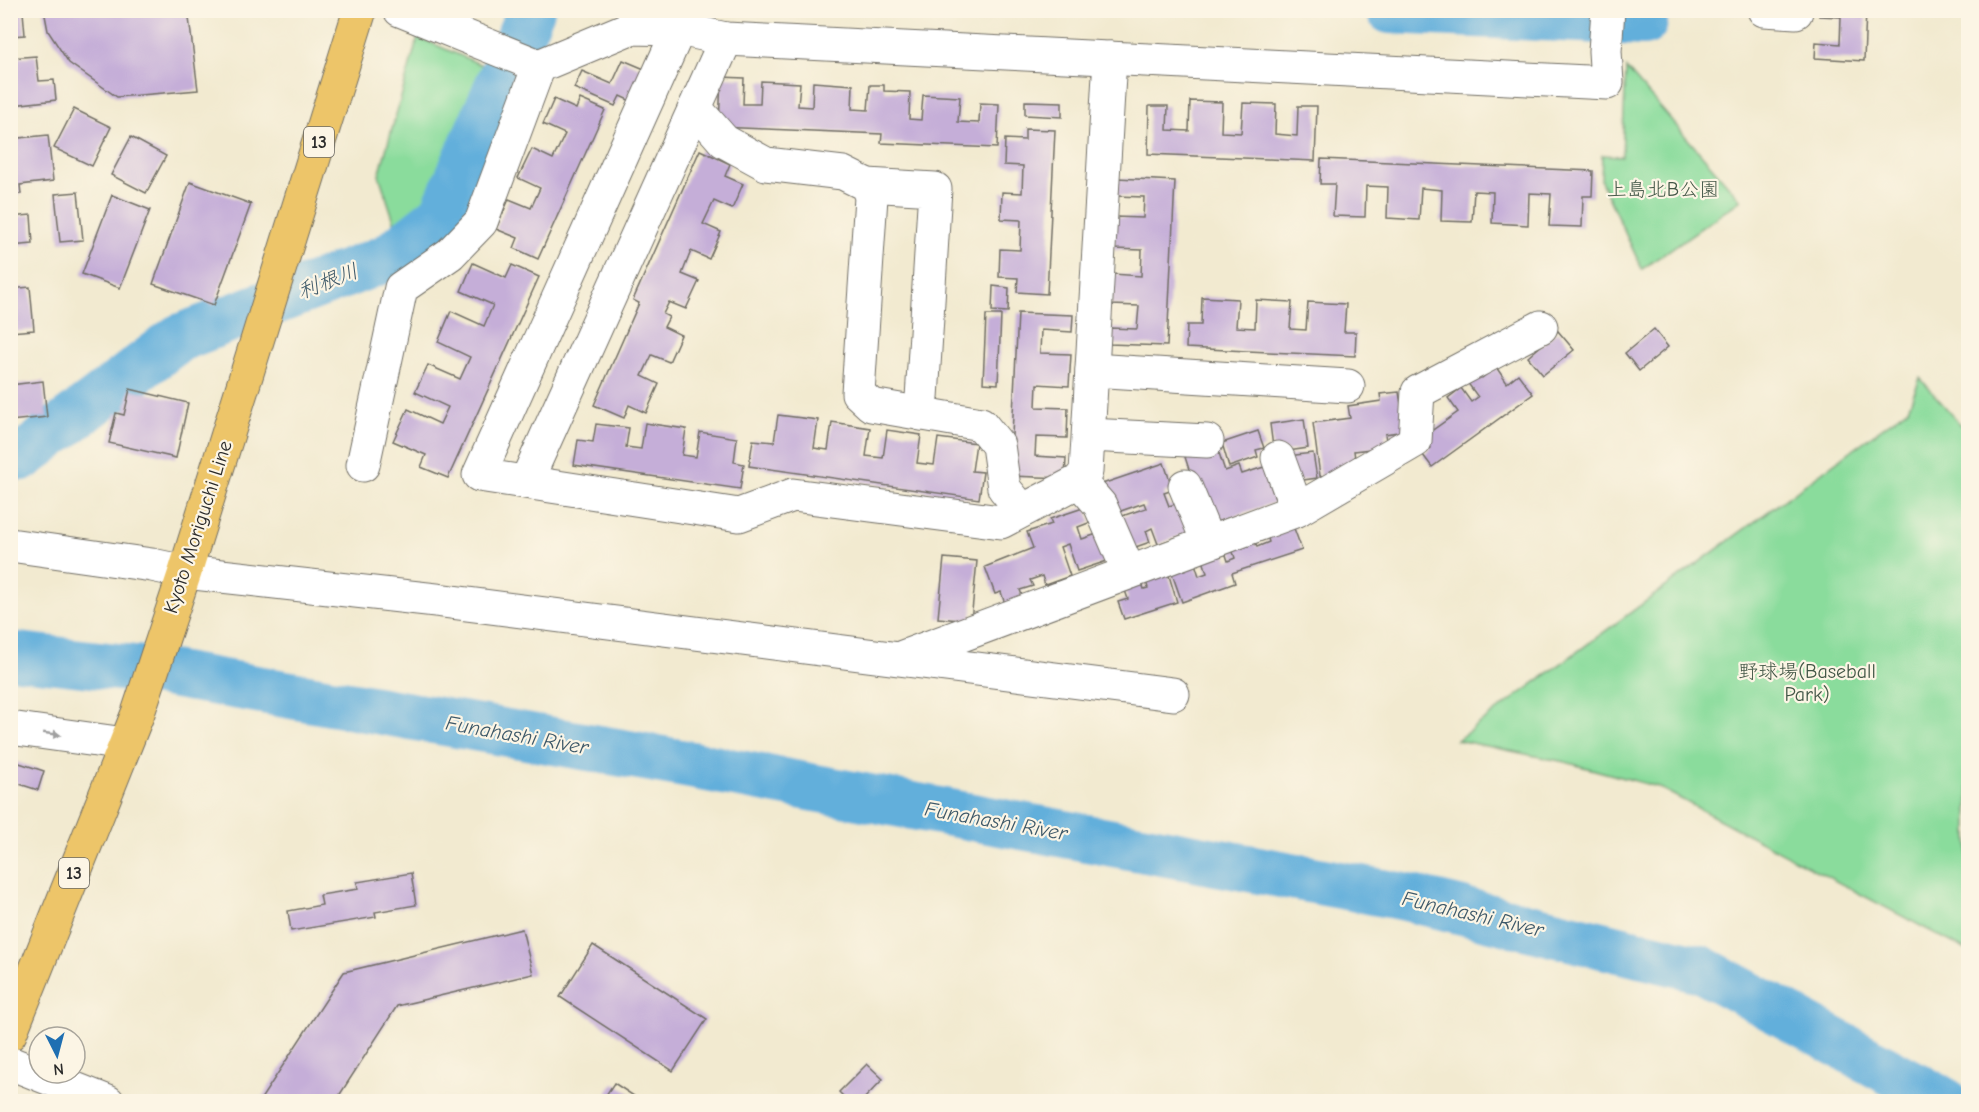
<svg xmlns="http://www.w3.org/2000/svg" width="1979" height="1112" font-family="'Comic Neue','Klee One',sans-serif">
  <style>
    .green { fill: #8adc9c; stroke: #5a8464; stroke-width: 1.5 }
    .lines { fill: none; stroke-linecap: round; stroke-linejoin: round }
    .stream { stroke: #62afdb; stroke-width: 8 }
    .river { stroke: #62afdb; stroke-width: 48 }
    .building { fill: #c5aed8 }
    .minor-casing { stroke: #716e65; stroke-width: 35 }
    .major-casing { stroke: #716e65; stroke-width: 35 }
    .minor { stroke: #fff; stroke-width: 33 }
    .major { stroke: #edc569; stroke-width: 33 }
    .oneway { fill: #a0a0a0 }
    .labels { text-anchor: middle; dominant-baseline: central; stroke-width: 4.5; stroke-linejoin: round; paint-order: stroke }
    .shield { fill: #fcf5e5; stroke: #6a6863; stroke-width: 1.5 }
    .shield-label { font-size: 18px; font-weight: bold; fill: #2b2b2b }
    .park-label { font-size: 20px; fill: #435747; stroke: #fcf5e5 }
    .street-label { font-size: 20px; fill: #2b2b2b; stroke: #fcf5e5 }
    .water-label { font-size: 21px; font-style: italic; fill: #3e5969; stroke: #fcf5e5 }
  </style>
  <rect width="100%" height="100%" fill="#fcf5e5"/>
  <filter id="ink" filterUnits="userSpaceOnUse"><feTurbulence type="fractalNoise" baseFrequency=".0167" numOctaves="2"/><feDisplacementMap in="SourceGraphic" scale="12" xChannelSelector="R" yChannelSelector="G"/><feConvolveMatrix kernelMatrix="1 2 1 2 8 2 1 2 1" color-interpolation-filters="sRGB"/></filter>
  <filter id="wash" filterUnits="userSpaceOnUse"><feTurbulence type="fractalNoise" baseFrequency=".008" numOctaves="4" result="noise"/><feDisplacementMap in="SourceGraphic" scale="24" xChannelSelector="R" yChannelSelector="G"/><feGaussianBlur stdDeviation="1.35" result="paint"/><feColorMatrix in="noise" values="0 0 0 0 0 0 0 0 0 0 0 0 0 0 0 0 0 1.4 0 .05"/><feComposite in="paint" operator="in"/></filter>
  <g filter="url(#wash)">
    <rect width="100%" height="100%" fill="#f2ead0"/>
    <g class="green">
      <polygon points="418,37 491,69 437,200 397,230 379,175"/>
      <polygon points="1626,68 1741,200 1642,269 1601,181 1602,155 1622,156"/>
      <polygon points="1920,378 1968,433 1968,951 1658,787 1565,762 1457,740 1908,409"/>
    </g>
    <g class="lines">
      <polyline class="stream" points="1644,22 1644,10"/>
      <g class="river">
        <polyline points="1390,10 1644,22"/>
        <polyline points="22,457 179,338 387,258 443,214 531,10"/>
        <polyline points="10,655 154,671 691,765 1405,897 1701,969 1946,1102"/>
      </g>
    </g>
    <g id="blocks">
      <g class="building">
        <polygon points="44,10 188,10 198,90 117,97 69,63 48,31"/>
        <polygon points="1820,10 1866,10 1864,61 1815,58 1816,42 1840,44 1841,17 1819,16"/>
        <polygon points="23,12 25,35 10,36 10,13"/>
        <polygon points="36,56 39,81 54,80 56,100 13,105 14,112 10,112 10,58"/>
        <polygon points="623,60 649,71 635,103 620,96 615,106 574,88 582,71 612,84"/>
        <polygon points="721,77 744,78 743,104 760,104 761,81 800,83 798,106 812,107 813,82 853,85 852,109 868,110 870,85 884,85 884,91 910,92 909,119 921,120 923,95 960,97 958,122 979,123 980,103 999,104 997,148 881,143 882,134 719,127"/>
        <polygon points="554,99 576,109 580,99 605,110 538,259 514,248 518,238 496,229 509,199 531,208 540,188 518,178 532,149 553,159 565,134 543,124"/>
        <polygon points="1025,101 1062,102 1062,117 1025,115"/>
        <polygon points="1190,101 1222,102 1221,132 1241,133 1243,103 1276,104 1275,134 1297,136 1298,106 1317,106 1315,161 1148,154 1149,106 1168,106 1167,130 1189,131"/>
        <polygon points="74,109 111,127 92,166 54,148"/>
        <polygon points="1025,129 1055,130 1047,294 1017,292 1018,278 999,277 1000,249 1020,250 1021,220 1001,219 1002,192 1022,193 1023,166 1004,165 1005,139 1025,140"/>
        <polygon points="48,135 53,181 20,185 21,194 10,195 10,139"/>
        <polygon points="131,137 166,156 146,193 111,175"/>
        <polygon points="700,150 730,164 725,176 743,184 732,209 714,201 703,224 721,232 709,259 691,251 682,274 699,281 686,309 669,302 663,314 669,317 664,327 681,335 669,362 652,355 642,376 659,384 646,413 629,405 624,418 594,405 639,303 633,300"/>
        <polygon points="1321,159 1593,171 1592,196 1583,196 1582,227 1549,226 1551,194 1529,193 1528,225 1492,223 1493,192 1474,191 1472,222 1441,221 1442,190 1421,188 1419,220 1387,218 1388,187 1366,186 1365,217 1333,216 1335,184 1320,184"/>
        <polygon points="1117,178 1175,181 1167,346 1109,344 1110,328 1137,329 1139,306 1111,305 1113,274 1141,276 1142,250 1114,249 1115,217 1143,218 1144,197 1116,196"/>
        <polygon points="190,182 251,204 214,305 153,284"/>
        <polygon points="78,192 83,240 60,242 55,194"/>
        <polygon points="112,195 150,210 120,288 82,274"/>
        <polygon points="31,215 33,244 10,246 10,217"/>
        <polygon points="473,263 506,278 512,265 539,277 448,478 421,467 426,455 393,441 408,409 440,424 448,407 415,392 428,365 460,379 470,357 438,342 451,311 484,326 493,305 461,291"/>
        <polygon points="993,286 1009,288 1008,312 992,311"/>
        <polygon points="30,287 34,330 10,332 10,289"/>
        <polygon points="1202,297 1238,299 1236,327 1255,328 1256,300 1292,302 1290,329 1306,330 1308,302 1346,304 1344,332 1356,332 1355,356 1186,348 1187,325 1201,325"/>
        <polygon points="1018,313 1073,315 1072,332 1041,330 1040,353 1071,354 1069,386 1037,384 1036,407 1068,408 1067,438 1036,437 1035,456 1066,458 1065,478 1010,476"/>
        <polygon points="986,315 1001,315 998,384 983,383"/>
        <polygon points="1654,329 1668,347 1639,371 1625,353"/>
        <polygon points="1558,331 1574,350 1543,375 1528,357"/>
        <polygon points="1496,367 1507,383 1518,374 1533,394 1432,467 1423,455 1431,448 1423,437 1458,412 1448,398 1461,388 1471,402 1478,397 1467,382 1479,374 1482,378"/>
        <polygon points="43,381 47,417 10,421 10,385"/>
        <polygon points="130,389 188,403 176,458 109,443 116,413 124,415"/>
        <polygon points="1399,392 1405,431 1385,434 1387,447 1354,451 1356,466 1340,474 1320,476 1313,423 1350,418 1348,406 1381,401 1380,394"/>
        <polygon points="778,415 818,420 814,448 828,450 832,422 870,428 866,456 883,458 887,430 921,435 917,463 934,465 938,438 976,443 972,471 983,472 979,499 749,466 753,440 774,442"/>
        <polygon points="1304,419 1308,448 1288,451 1273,447 1270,424"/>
        <polygon points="645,423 686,429 682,455 696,457 700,432 737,438 734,462 744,464 740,489 574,465 578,440 593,442 596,424 629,428 626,447 641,449"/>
        <polygon points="1258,431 1264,448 1256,450 1258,457 1229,467 1222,443"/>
        <polygon points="1217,447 1225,471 1239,466 1242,474 1264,467 1276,502 1207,525 1185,457"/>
        <polygon points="1313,453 1317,478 1290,482 1287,456"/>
        <polygon points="1164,463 1173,490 1164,493 1169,506 1178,503 1188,533 1158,544 1152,528 1146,531 1150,542 1127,550 1116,518 1146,508 1144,503 1112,514 1102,484"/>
        <polygon points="1086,507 1091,522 1078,527 1082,539 1097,534 1107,561 1077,571 1068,544 1060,547 1070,576 1045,585 1042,576 1030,580 1033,586 1020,590 1023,598 1005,604 1001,592 995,594 985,567 1033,548 1027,532 1052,524 1050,519"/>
        <polygon points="1292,523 1302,550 1232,573 1235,583 1182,602 1169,565 1193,557 1199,576 1207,573 1201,553 1223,546 1228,561 1235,558 1230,543 1253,535 1257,547 1269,542 1266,531"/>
        <polygon points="944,558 977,561 971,621 938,618"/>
        <polygon points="1167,569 1177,602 1124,619 1118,602 1128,599 1122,582 1140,577 1144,589 1148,588 1145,577"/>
        <polygon points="10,760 44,771 38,790 10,781"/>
        <polygon points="411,873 416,905 375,912 376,917 291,931 288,911 322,905 320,895 358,889 357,882"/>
        <polygon points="522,929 533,974 397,1006 335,1102 259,1102 344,972"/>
        <polygon points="593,945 707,1019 673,1071 560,997"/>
        <polygon points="867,1064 883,1079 861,1102 849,1102 839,1092"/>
        <polygon points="614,1083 643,1102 617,1102 606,1095"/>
      </g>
    </g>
  </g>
  <g filter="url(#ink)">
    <use href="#blocks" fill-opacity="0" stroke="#716e65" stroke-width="1.5"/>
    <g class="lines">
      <defs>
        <g id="minor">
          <polyline points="400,10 539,66 630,28 679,29 726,39 1607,83 1605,51 1608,10"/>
          <polyline points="1764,10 1796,12 1796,10"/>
          <polyline points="679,29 479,475 739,515 793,495 1001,522 1079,481 1086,472 1110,58"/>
          <polyline points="695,108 724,141 766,164 843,173 867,185 871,197 858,393 871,405 981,424 998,445 1004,488 1022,510"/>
          <polyline points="867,185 935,189 921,414"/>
          <polyline points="1092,370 1348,386"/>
          <polyline points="1089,435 1207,441"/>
          <polyline points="1278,458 1297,510"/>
          <polyline points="363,465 401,288 450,254 481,222 539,66"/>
          <polyline points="1079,481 1100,505 1129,572"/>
          <polyline points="526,482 726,39"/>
          <polyline points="1185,486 1208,542"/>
          <polyline points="10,545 152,565 185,572 436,600 1173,694"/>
          <polyline points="903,657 1297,510 1415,441 1418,392 1541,327"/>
          <polyline points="10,728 125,744"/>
          <polyline points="10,1063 108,1102"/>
        </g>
        <polyline id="major" points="10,1034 138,713 185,572 360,10"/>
      </defs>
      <use href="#minor" class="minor-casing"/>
      <use href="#major" class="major-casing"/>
      <use href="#minor" class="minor"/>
      <use href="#major" class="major"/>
    </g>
    <defs><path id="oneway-solid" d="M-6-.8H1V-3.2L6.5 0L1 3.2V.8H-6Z" transform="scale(1.5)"/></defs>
    <use class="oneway" href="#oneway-solid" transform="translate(52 734) rotate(8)"/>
  </g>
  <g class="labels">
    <g class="shield">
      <rect x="304" y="127" width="30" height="30" rx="4.5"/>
      <rect x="59" y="858" width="30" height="30" rx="4.5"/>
    </g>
    <g class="shield-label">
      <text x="319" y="142">13</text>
      <text x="74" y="873">13</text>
    </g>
    <g class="park-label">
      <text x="1663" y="189">上島北B公園</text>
      <text x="1807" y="671">野球場(Baseball<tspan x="1807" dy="23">Park)</tspan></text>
    </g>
    <g class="street-label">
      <text transform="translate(198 527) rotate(-72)">Kyoto Moriguchi Line</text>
    </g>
    <g class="water-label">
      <text transform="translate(328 281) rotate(-21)">利根川</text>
      <text transform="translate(517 735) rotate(10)">Funahashi River</text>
      <text transform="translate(996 821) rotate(10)">Funahashi River</text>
      <text transform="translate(1473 914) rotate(13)">Funahashi River</text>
    </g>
  </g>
  <rect width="1979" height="1112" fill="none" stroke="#fcf5e5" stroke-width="36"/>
  <g transform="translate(57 1055) rotate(174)"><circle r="28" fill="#fcf5e5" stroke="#a8a49b" stroke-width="1.5"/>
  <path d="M0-4.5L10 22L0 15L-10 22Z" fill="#1f6fb2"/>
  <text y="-9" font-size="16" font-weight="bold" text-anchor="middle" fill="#2b2b2b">N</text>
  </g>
</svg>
